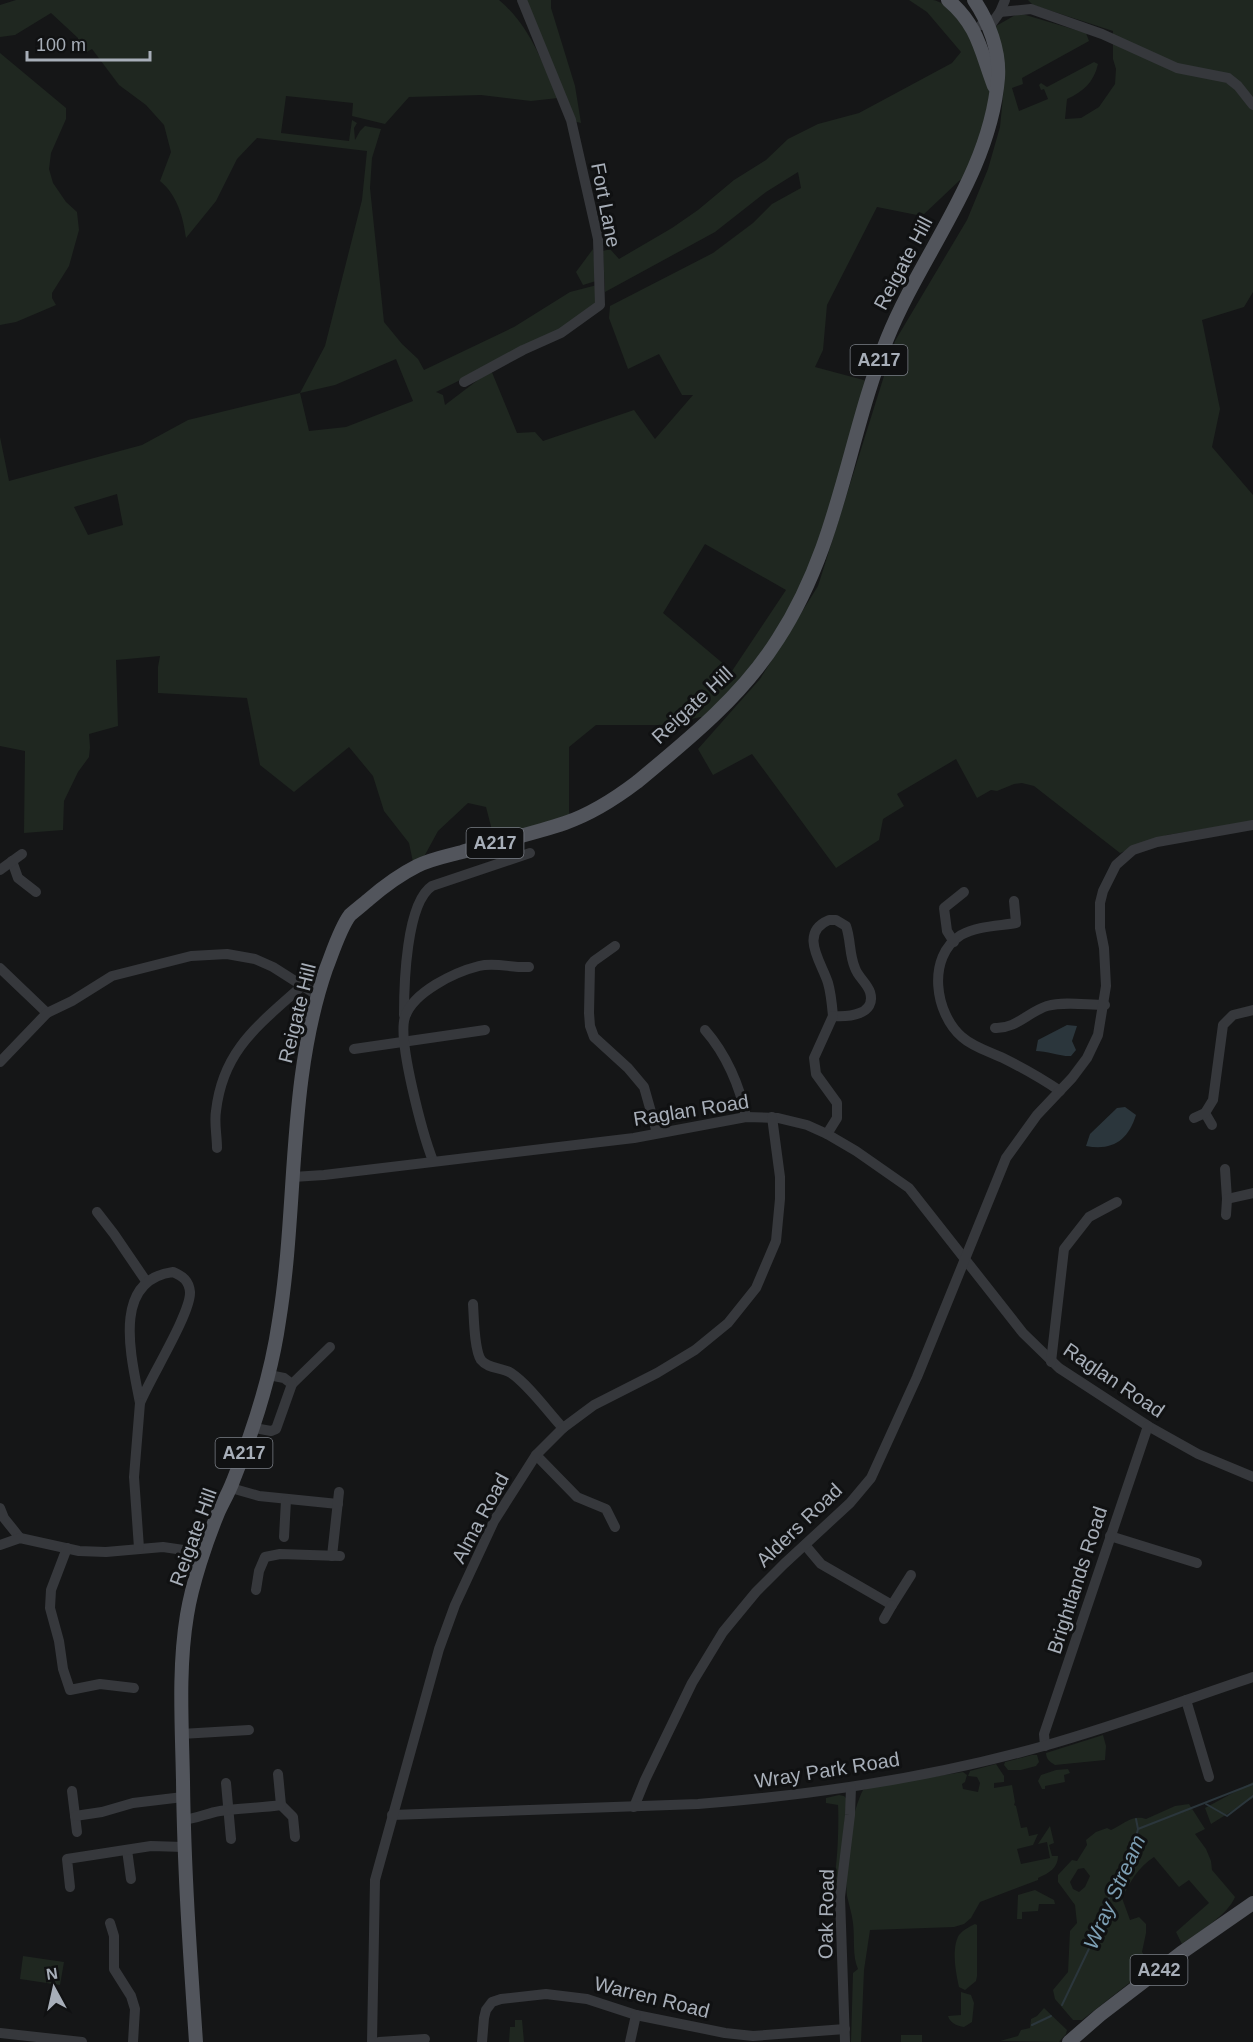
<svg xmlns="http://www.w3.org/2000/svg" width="1253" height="2042" font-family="Arial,sans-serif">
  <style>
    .green { fill: #1f2720; fill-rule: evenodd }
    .water { fill: #2b363c }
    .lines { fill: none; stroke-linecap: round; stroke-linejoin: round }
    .stream { stroke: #2b363c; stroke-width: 2 }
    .minor { stroke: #36383c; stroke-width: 10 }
    .major { stroke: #52555c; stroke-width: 14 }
    .labels { text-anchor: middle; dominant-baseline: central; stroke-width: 6; stroke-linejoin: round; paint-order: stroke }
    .shield { fill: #101112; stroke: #7a7f86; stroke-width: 1.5 }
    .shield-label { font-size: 18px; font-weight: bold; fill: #a7aeb8 }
    .street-label { font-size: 20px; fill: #a7aeb8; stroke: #101112 }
    .water-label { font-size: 21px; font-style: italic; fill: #7d9fb4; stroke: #101112 }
  </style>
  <rect width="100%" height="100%" fill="#151617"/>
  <g class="green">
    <path d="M16 0H499C530 26 542 62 558 98L531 101 481 95 409 97 385 124 352 116 353 103 286 96 281 133 349 141 352 120 357 123 354 128 355 140 360 131 365 126 381 129 372 158 370 188 384 322 402 344 418 359 424 370 514 327 570 292 597 285 598 303 566 328 436 392 443 395 445 405 491 370 517 433 535 432 543 441 634 410 655 439 693 395H682L659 354 628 369 609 318 610 306 713 253 753 223 772 204 801 188 798 172 766 192 715 232 605 292 603 251 610 249 619 259 672 228 698 210 734 180 766 160 788 139 818 124 859 113 952 63 961 52 927 12 909 0C917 0 925 0 933 0 959 4 985 68 996 91L967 183 960 180 922 216 877 207 827 305 823 350 815 367 871 382 799 601 716 714 661 725H596L569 747V810L570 822 494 838 486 807 468 803 438 831 420 864 413 862 409 843 384 811 373 776 349 747 294 792 260 765 247 698 158 693V667L160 656 116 660 118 726 89 734 90 747 89 757 78 772 64 801 63 830 24 833 25 751 0 746V437L9 481 142 445 188 420 300 393 325 346 362 200 367 151 257 138 237 159 216 201 186 238C183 216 177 195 160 181L171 152 164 125 146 105 119 85 92 49 85 53 78 52V38L51 13 15 35 0 37V5ZM396 359 413 401 346 427 309 431 300 393 335 385ZM117 494 123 525 88 535 74 507ZM705 544 786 590 732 671 663 613Z"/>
    <polygon points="525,0 551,0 551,8 575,86 581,123 573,121"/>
    <path d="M1028 0H1253V292L1244 307 1202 320 1220 409 1212 447 1253 495V821L1167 835 1120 853 1034 786 1022 783 1014 784 997 791 991 790 977 798 956 759 897 794 904 806 883 819 879 840 836 868 752 754 713 775 698 749 760 679 818 586 895 341 967 220 988 169 1000 127 1004 86 996 26 1019 13 1086 33 1089 41 1022 78 1023 84 1012 88 1019 111 1048 99 1044 89 1041 90 1039 85 1041 83 1047 87 1094 62 1098 64C1094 82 1083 92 1067 99L1065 119 1081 118 1099 107 1115 84 1116 69 1113 59V31L1033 5Z"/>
    <polygon points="0,53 66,108 66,119 51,153 49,169 53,183 66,202 77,212 79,230 69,266 52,293 52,298 56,305 16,322 0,325"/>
    <polygon points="593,249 596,281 583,285 576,272"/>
    <path d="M1103 1735 1106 1746 1105 1760 1055 1765C1050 1762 1046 1759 1046 1753Z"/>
    <polygon points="1032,1755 1037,1755 1039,1762 1036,1766 1021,1770 1008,1770 1004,1765 1005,1762"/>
    <path d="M996 1764 1004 1776V1782L994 1783V1788L1012 1785 1015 1802 1014 1805 1016 1806 1021 1828 1027 1827 1029 1836 1038 1834 1033 1845 1017 1849 1021 1864 1050 1858 1047 1842 1038 1844 1050 1826 1054 1843 1049 1845 1052 1856H1058C1058 1868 1049 1873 1038 1878V1880L980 1902 971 1918 964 1924 954 1927 870 1930 864 1970 861 2042H851L853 1973 858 1969C852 1955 855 1939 853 1923 852 1914 849 1905 847 1896 844 1868 850 1815 863 1790L874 1786 963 1772 967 1775 965 1782 962 1784 963 1789 978 1792 980 1783 977 1777 968 1776 970 1771Z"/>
    <polygon points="1068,1769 1070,1773 1064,1775 1065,1782 1045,1786 1045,1789 1042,1789 1038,1781 1041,1775 1056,1770"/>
    <polygon points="1253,1782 1253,1798 1211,1824 1205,1808"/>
    <path d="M839 1795 844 1796 847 1799 838 1886 834 1892 831 1888C838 1877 839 1820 838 1805L826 1803V1798Z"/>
    <path d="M1189 1804 1205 1829 1195 1834 1206 1849 1211 1861 1212 1870 1235 1897C1228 1915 1197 1933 1182 1944L1176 1932 1209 1903 1189 1880 1179 1887 1154 1857C1138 1867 1130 1882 1122 1898L1130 1920 1139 1917 1146 1924V1933L1142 1952 1151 1966 1082 2020H1073L1055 1999 1053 1990 1068 1972 1070 1931 1077 1923 1075 1905 1058 1882V1875L1072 1860 1077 1861 1087 1845 1086 1840 1096 1832 1107 1828 1111 1830C1123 1825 1132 1814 1146 1819L1175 1806ZM1084 1868 1090 1876 1085 1887 1079 1892 1073 1889 1070 1882 1078 1869Z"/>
    <polygon points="1035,1890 1054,1900 1055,1904 1039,1904 1038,1911 1022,1912 1022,1919 1017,1919 1018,1895"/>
    <path d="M975 1924 977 1925V1976L976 1981 965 1990 959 1987C956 1974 951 1948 959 1935 963 1930 969 1927 975 1924Z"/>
    <polygon points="23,1956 64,1962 60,1985 20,1979"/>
    <path d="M961 1992 971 1995 974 2003 972 2022 964 2027C957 2026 950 2023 948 2016L961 2015Z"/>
    <polygon points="1044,2008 1067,2030 1066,2034 1059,2042 1000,2041 1018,2036 1021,2030 1030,2028 1031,2019 1037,2016"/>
    <polygon points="515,2020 522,2020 524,2042 509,2042 510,2027 515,2027"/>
    <rect x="901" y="2035" width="21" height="7"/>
  </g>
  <g class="water">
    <path d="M1067 1025 1077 1026 1072 1041 1076 1050 1071 1056C1063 1057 1046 1051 1036 1051L1038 1040Z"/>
    <path d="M1125 1107 1136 1115C1128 1140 1113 1151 1086 1146L1090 1134 1117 1108Z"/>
  </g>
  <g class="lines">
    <g class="stream">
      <polyline points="1206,1804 1227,1816 1253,1796"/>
      <polyline points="1138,1829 1253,1784"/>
      <polyline points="1062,2005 1097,1932 1105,1905 1129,1865 1138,1829 1136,1819"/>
      <polyline points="1032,2025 1051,2016"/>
    </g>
    <g class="minor">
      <polyline points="1000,12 1031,9 1102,34 1177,68 1228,78 1238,86 1253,105"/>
      <polyline points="981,25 992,23 1000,12 1005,0"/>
      <polyline points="464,382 523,350 561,333 600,305 598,239 571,120 522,0"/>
      <polyline points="12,861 18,878 36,892"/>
      <polyline points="0,870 22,854"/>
      <path d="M1014 901 1016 923C998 926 977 926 961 935 926 957 935 1014 962 1037 973 1047 990 1052 1003 1058 1023 1068 1041 1078 1060 1091"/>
      <path d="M829 920H836L846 926C851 940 849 954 855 968 858 977 867 983 870 992 877 1015 848 1017 833 1016 832 1005 831 993 828 983 822 963 798 933 829 920Z"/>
      <polyline points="954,942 947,931 944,908 964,892"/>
      <polyline points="615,946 594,961 590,966 589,1013 590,1026 594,1037 628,1068 644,1087 657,1133"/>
      <polyline points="0,968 47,1013"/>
      <path d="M404 1015C404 985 406 903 432 886L530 853"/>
      <path d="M995 1028C1016 1029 1028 1012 1047 1006 1065 1001 1086 1005 1105 1005"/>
      <path d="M705 1030C726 1054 740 1086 746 1117"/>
      <polyline points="354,1049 485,1030"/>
      <polyline points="0,1062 47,1013 72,1001 112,976 191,956 227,954 255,959 273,967 317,995"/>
      <polyline points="1205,1113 1212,1125"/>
      <polyline points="1194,1118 1205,1113 1213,1100 1223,1025 1233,1015 1253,1010"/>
      <polyline points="827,1134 837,1118 837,1103 816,1074 814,1058 833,1016"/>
      <path d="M217 1148C217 1136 214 1122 216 1111 223 1049 260 1024 303 985"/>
      <path d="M433 1161C423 1135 397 1040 405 1017 413 992 455 972 479 966 495 962 512 968 529 967"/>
      <polyline points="1225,1169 1227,1199"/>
      <polyline points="293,1177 324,1175 634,1138 746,1117 778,1118 807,1125 827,1134 856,1151 909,1188 1023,1333 1059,1368 1148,1426 1198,1454 1253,1477"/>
      <polyline points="97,1212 114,1234 146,1281"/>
      <polyline points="1226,1215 1227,1199 1253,1193"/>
      <path d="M173 1272C183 1276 189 1281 190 1292 191 1313 150 1378 140 1403 132 1360 110 1280 173 1272Z"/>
      <path d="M473 1304C474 1317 474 1349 481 1360 488 1369 502 1367 511 1373 529 1385 548 1412 563 1428"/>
      <polyline points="1051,1362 1064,1249 1089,1217 1117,1202"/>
      <polyline points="269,1375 284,1378 292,1384 330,1347"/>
      <polyline points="254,1428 271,1431 276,1429 292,1384"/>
      <polyline points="536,1455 577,1497 606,1509 615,1527"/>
      <polyline points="231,1488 259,1496 338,1504"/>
      <polyline points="0,1508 4,1518 20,1538"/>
      <polyline points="1110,1536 1197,1563"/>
      <polyline points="284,1537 286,1500"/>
      <polyline points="0,1545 20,1538 79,1551 106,1552 163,1547 204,1553"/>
      <polyline points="805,1545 821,1564 892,1605 911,1575"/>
      <polyline points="67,1548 51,1590 50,1608 59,1641 63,1669 70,1690 100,1684 134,1688"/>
      <polyline points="139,1548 134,1477 140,1403"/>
      <polyline points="332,1556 339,1492"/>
      <polyline points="256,1590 259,1571 265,1557 280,1554 340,1556"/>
      <polyline points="884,1619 892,1605"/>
      <polyline points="1186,1700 1209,1777"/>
      <polyline points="181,1734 249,1730"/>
      <polyline points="1045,1746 1044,1734 1148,1426"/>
      <polyline points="226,1783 231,1839"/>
      <polyline points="72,1791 77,1832"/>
      <polyline points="281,1805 293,1817 295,1837"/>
      <polyline points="634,1807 645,1780 692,1683 723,1632 756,1592 784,1564 850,1503 871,1478 917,1377 1006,1158 1037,1115 1072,1078 1087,1058 1098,1035 1106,986 1104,948 1100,928 1100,903 1103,891 1116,865 1133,850 1157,842 1253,825"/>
      <path d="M392 1815 698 1804C813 1795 929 1778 1040 1747 1112 1727 1182 1701 1253 1677"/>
      <polyline points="75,1816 102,1812 133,1803 183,1797"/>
      <path d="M183 1820C196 1819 207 1813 220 1811 240 1808 261 1808 281 1805L278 1774"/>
      <polyline points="127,1850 131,1879"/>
      <polyline points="70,1887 67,1859 151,1846 184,1847"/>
      <polyline points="110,1923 114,1936 114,1969 131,1996 135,2009 133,2042"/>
      <polyline points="0,2033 82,2042"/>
      <polyline points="372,2042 375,1880 439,1649 455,1605 494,1521 536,1455 563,1428 594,1405 657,1373 695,1350 728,1323 756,1288 776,1241 780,1199 780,1177 772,1117"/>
      <polyline points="379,2042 425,2039"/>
      <polyline points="482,2042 484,2018 486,2010 492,2002 501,1999 546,1994 587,1999 636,2015 725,2033 753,2036 845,2029"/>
      <polyline points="630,2042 636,2015"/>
      <polyline points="845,2042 840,1897 850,1815 851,1787"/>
    </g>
    <g class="major">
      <path d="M948 0C978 25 981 52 994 86"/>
      <path d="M196 2042C190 1955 184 1868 183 1781 182 1726 178 1669 187 1615 192 1584 206 1542 218 1513 223 1502 229 1492 233 1481 254 1429 271 1377 279 1321 298 1205 287 1082 326 969 332 954 340 928 350 915 351 914 367 901 368 900 383 887 399 875 417 866 431 859 447 856 462 852 496 842 532 834 565 823 591 814 616 798 637 782 689 739 742 696 778 639 839 545 847 440 887 339 922 252 990 175 998 78 1000 51 989 22 974 0"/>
      <polyline points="1069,2042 1100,2015 1181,1953 1253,1903"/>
    </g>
  </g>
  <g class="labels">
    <g class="shield">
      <rect x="850.5" y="345" width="57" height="30" rx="4.5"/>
      <rect x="466.5" y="828" width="57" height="30" rx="4.5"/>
      <rect x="215.5" y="1438" width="57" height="30" rx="4.5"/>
      <rect x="1130.5" y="1955" width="57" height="30" rx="4.5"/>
    </g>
    <g class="shield-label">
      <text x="879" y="360">A217</text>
      <text x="495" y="843">A217</text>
      <text x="244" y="1453">A217</text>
      <text x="1159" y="1970">A242</text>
    </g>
    <g class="street-label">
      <text transform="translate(606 205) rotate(79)">Fort Lane</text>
      <text transform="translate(903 263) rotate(-62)">Reigate Hill</text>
      <text transform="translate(692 705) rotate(-43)">Reigate Hill</text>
      <text transform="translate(297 1013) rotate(-76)">Reigate Hill</text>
      <text transform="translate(691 1110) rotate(-9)">Raglan Road</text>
      <text transform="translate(1114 1380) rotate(34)">Raglan Road</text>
      <text transform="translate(480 1518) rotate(-62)">Alma Road</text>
      <text transform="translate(799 1525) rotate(-44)">Alders Road</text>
      <text transform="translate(193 1537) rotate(-70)">Reigate Hill</text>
      <text transform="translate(1077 1580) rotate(-72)">Brightlands Road</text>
      <text transform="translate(827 1770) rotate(-9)">Wray Park Road</text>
      <text transform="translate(826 1914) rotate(-89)">Oak Road</text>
      <text transform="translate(652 1997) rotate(14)">Warren Road</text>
    </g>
    <g class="water-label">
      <text transform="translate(1114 1892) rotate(-66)">Wray Stream</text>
    </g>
  </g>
  <g transform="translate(54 1988) rotate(352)" stroke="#101112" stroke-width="4.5" paint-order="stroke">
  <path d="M0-4.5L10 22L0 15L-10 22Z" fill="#a7aeb8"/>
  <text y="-9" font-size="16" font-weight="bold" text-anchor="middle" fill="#a7aeb8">N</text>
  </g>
  <path d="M27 51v9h123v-9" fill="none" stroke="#a7aeb8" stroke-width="3"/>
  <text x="36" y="51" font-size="18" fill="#a7aeb8" stroke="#101112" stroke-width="4.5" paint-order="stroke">100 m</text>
</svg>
